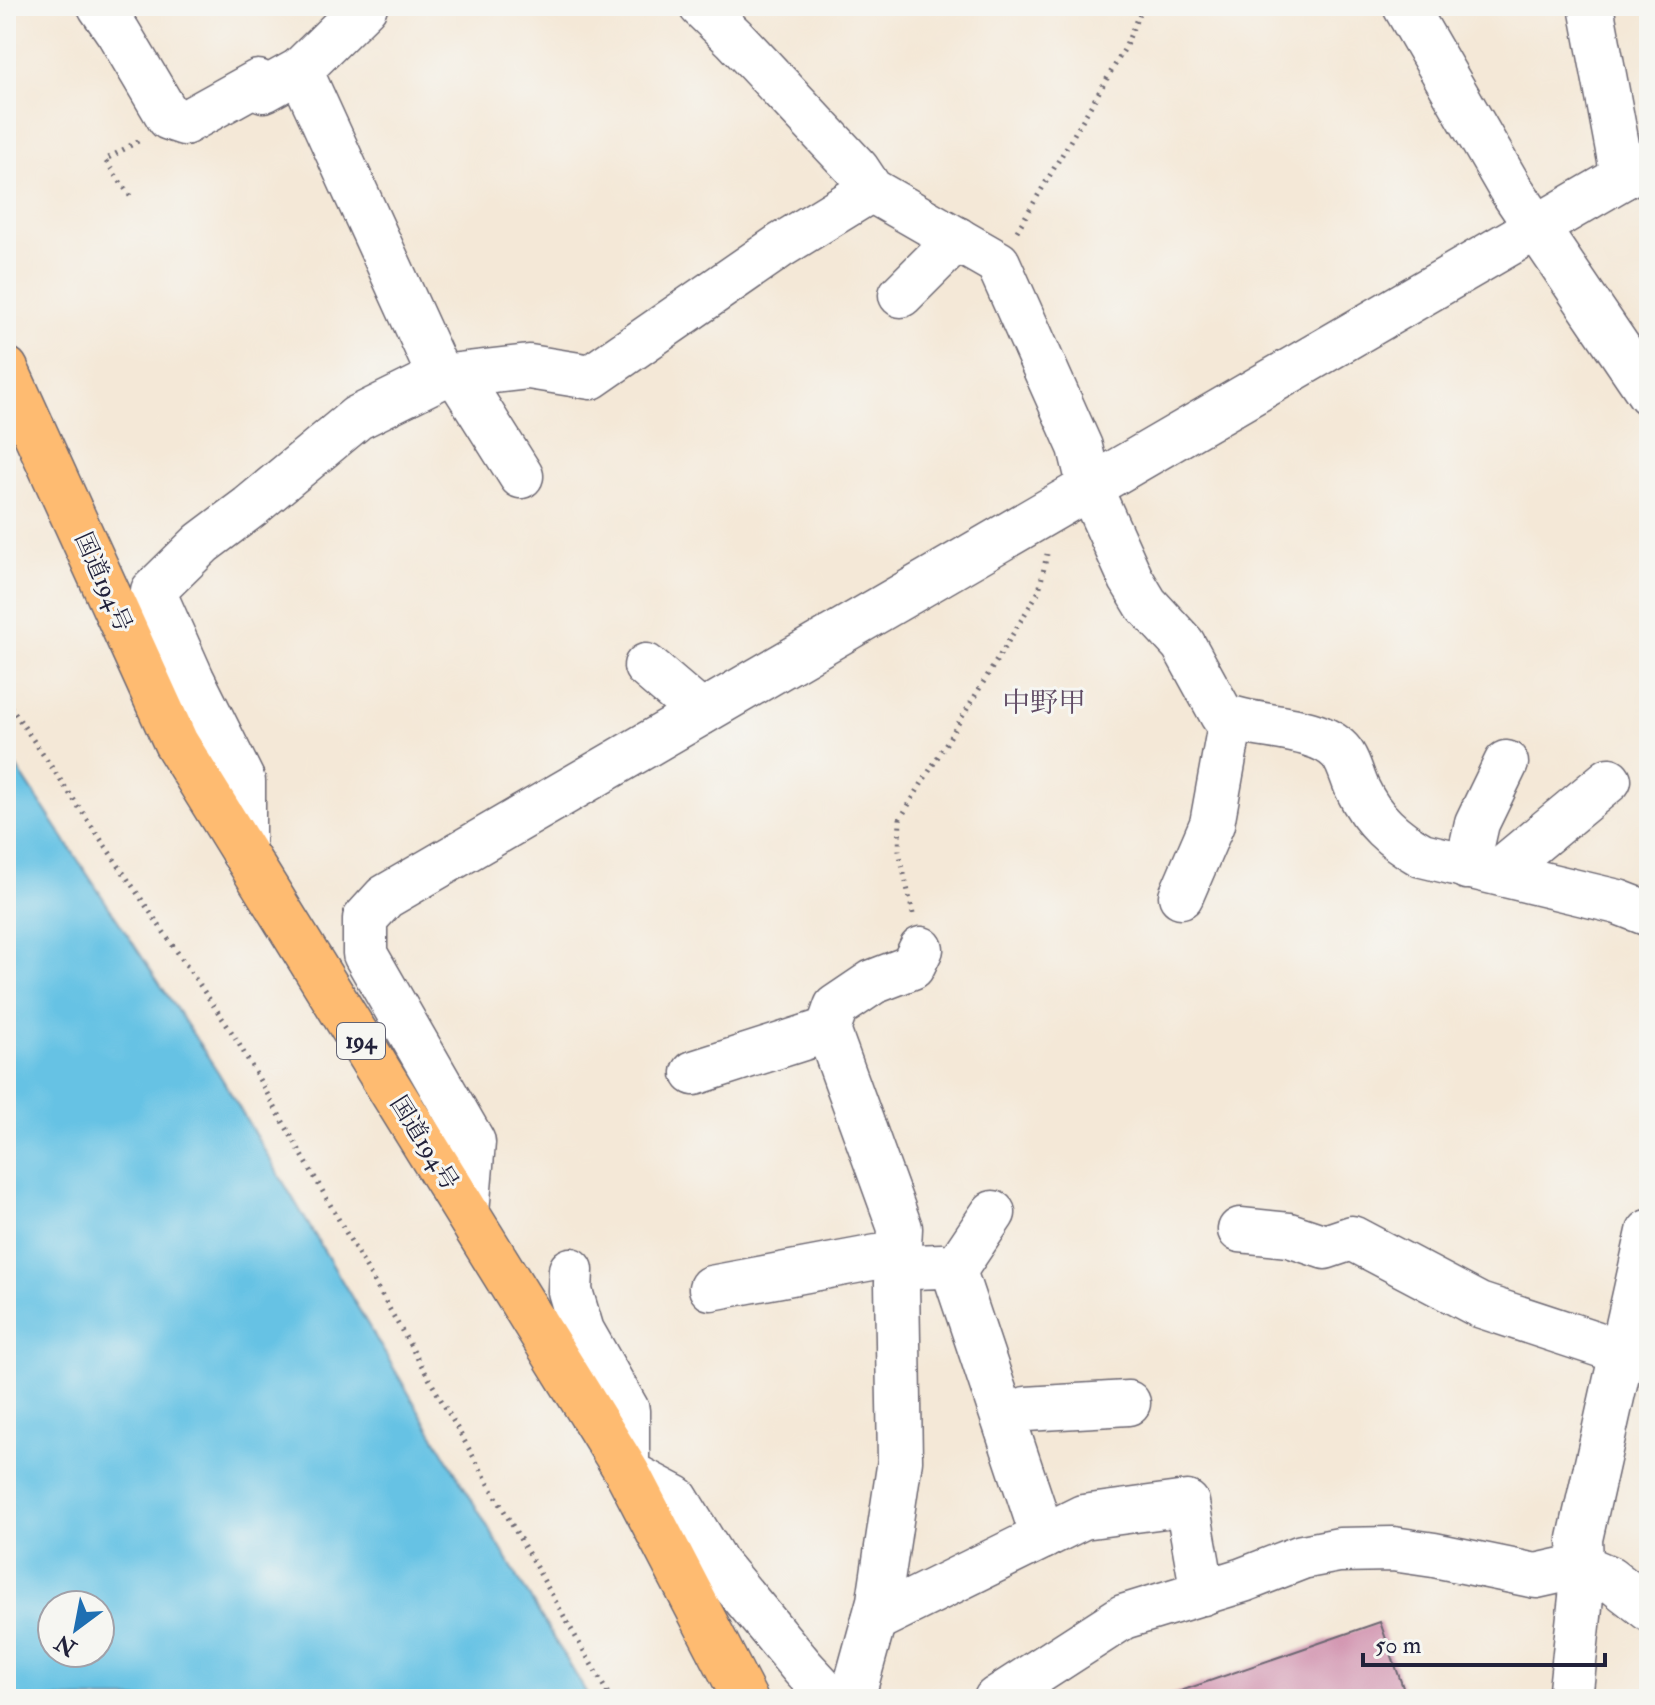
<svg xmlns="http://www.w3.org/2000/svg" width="1655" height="1705" font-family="'IM FELL Double Pica','Noto Serif JP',serif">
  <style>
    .water { fill: #66c2e4; stroke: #447290; stroke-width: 2; fill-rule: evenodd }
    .building { fill: #d193af }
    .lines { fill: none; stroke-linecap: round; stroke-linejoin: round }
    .minor-casing { stroke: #6c6772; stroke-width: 47 }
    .highway-casing { stroke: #6c6772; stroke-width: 47 }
    .path { stroke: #6c6772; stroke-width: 5; stroke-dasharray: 2 6; stroke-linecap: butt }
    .minor { stroke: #fff; stroke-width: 44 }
    .highway { stroke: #febb71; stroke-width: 44 }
    .labels { text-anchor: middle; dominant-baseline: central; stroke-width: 6; stroke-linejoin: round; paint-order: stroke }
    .shield { fill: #f6f6f2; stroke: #626272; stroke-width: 2 }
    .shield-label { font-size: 22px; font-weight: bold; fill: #22223b }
    .street-label { font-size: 24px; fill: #22223b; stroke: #f6f6f2 }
    .quarter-label { font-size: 28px; fill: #5f4a64; stroke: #f6f6f2 }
  </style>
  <rect width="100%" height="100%" fill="#f6f6f2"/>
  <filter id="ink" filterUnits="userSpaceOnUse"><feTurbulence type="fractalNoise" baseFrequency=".0125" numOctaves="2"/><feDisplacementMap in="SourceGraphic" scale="16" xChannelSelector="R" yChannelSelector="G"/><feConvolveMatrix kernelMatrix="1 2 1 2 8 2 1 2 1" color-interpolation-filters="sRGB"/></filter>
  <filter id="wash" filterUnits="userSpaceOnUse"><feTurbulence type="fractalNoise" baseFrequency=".006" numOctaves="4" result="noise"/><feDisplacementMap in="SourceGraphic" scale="32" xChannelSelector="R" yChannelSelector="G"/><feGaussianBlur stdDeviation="1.8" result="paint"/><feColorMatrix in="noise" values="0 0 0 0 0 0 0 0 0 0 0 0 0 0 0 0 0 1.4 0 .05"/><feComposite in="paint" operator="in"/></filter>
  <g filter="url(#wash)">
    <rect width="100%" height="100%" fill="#f4e8d7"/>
    <path class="water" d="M6 751 218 1072 590 1699H6ZM52 1605H100V1653H52Z"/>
    <g id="blocks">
      <polygon class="building" points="1380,1622 1407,1699 1167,1699 1166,1696"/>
    </g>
  </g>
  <g filter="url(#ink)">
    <use href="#blocks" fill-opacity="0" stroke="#6c6772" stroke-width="2"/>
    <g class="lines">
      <defs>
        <g id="minor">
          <polyline points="100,6 118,32 169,118 184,123 258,82 264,90 300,70 365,6"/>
          <path d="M701 6 735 39 857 169 871 190 998 263 1080 447 1090 488 1131 579 1146 604 1183 644 1222 715C1255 729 1316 725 1340 751 1349 761 1352 778 1358 790 1372 820 1394 839 1422 855L1618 902 1649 914"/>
          <polyline points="1405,6 1510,188 1649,393"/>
          <polyline points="1591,6 1623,177"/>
          <polyline points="300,70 440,377"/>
          <polyline points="901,295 957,239"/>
          <polyline points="458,376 521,476"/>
          <polyline points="646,666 701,713"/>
          <polyline points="243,852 243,781 192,679 153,591 202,543 250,507 357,418 440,377 529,367 591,377 780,246 871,190"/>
          <polyline points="1467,867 1477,823 1506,763"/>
          <polyline points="1498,872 1609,780"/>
          <polyline points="1181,896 1212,824 1231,719"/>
          <polyline points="828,1030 836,1007 873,982 912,967 921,949"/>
          <polyline points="694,1073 828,1030 900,1228 897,1283 900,1460 879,1601 857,1681 848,1699"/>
          <polyline points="467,1212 473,1142 365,954 365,919 385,897 1649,162"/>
          <polyline points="1240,1230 1289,1235 1325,1247 1352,1238 1479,1305 1622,1352"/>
          <polyline points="571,1270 570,1291 582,1331 627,1410 627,1472 676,1498 716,1563 803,1668 832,1699"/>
          <polyline points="954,1271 993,1213"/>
          <polyline points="711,1288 877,1257 913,1267 942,1266 954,1271 1043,1537"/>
          <polyline points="1004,1419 1026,1409 1128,1403"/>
          <polyline points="874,1620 1083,1517 1187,1503 1203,1593"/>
          <polyline points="996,1699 1123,1617 1243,1580 1302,1557 1339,1550 1393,1549 1434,1555 1536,1576 1581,1566 1609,1578 1649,1609"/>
          <polyline points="1570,1699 1582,1588 1580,1539 1649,1232"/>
        </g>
        <polyline id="highway" points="6,369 176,743 627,1472 745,1699"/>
      </defs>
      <use href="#minor" class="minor-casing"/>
      <use href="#highway" class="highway-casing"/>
      <g class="path">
        <polyline points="130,196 105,160 140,140"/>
        <polyline points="1017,231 1125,48 1142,6"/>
        <polyline points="6,700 235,1037 611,1699"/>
        <polyline points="913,914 899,851 900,819 1039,591 1047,554"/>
      </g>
      <use href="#minor" class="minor"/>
      <use href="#highway" class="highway"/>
    </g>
  </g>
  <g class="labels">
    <rect class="shield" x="337" y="1023" width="48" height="36" rx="6"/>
    <g class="shield-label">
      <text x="361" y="1041">194</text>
    </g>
    <g class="street-label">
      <text transform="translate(103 582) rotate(66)">国道194号</text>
      <text transform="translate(424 1143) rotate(58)">国道194号</text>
    </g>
    <g class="quarter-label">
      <text x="1044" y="703">中野甲</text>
    </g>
  </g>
  <rect width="1655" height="1705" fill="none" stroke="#f6f6f2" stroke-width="32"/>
  <g transform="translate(76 1629) rotate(212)"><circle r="38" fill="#f6f6f2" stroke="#a1a1a9" stroke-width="2"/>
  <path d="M0-6L14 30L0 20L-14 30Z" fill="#1f6fb2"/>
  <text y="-12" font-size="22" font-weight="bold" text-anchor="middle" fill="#22223b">N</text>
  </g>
  <path d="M1363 1653v12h242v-12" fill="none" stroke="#22223b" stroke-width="4"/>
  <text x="1375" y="1653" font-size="24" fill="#22223b" stroke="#f6f6f2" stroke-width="6" paint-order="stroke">50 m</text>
</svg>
